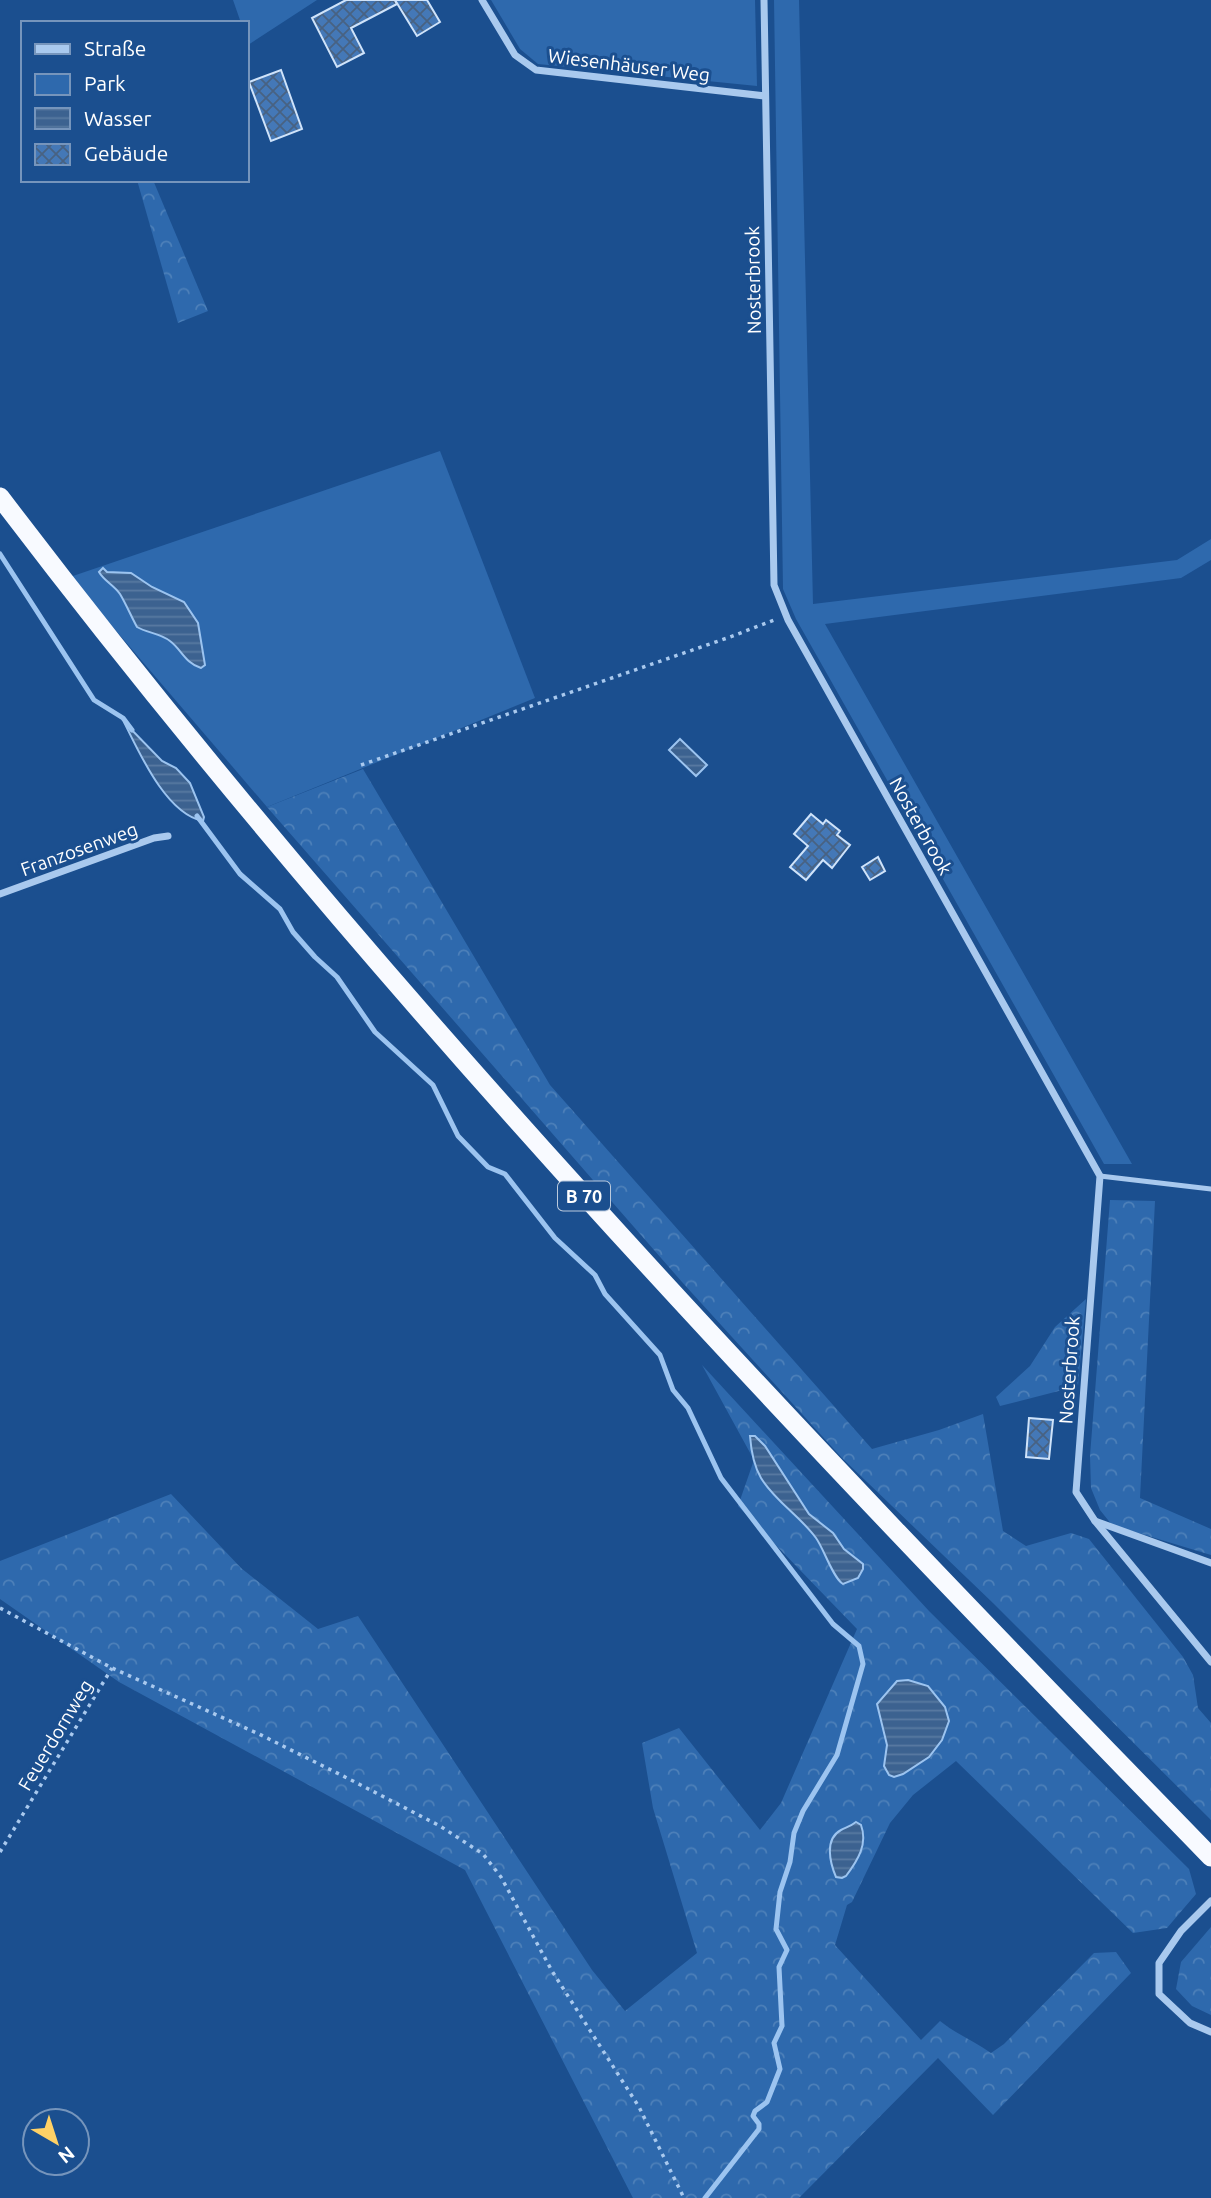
<svg xmlns="http://www.w3.org/2000/svg" width="1211" height="2198" font-family="Ubuntu,sans-serif">
  <style>
    .green { fill: #2e69ad }
    .forest { fill: url(#forest-crowns) }
    .water { fill: url(#water-rules); stroke: #9cc4f0; stroke-width: 2 }
    .lines { fill: none; stroke-linecap: round; stroke-linejoin: round }
    .stream { stroke: #9cc4f0; stroke-width: 5 }
    .building { fill: url(#building-cross-hatch); stroke: #cfe3fa; stroke-width: 2 }
    .path { stroke: #a9c9ee; stroke-width: 3.5; stroke-dasharray: 3.5 5; stroke-linecap: butt }
    .service { stroke: #a9c9ee; stroke-width: 5 }
    .minor { stroke: #a9c9ee; stroke-width: 7 }
    .trunk { stroke: #f8faff; stroke-width: 19 }
    .labels { text-anchor: middle; dominant-baseline: central; stroke-width: 6; stroke-linejoin: round; paint-order: stroke }
    .shield { fill: #1b4f8f; stroke: #bbcadd; stroke-width: 2 }
    .shield-label { font-size: 18px; font-weight: bold; fill: #fff }
    .street-label { font-size: 19px; fill: #fff; stroke: #1b4f8f }
  </style>
  <defs>
    <pattern id="forest-crowns" width="20" height="18" patternUnits="userSpaceOnUse" patternTransform="scale(1.75)"><rect width="20" height="18" fill="#2e69ad"/><path d="M2 6a3 3 0 1 1 6 0M12 15a3 3 0 1 1 6 0" fill="none" stroke="#4d80b9"/></pattern>
    <pattern id="water-rules" width="6" height="5" patternUnits="userSpaceOnUse" patternTransform="scale(1.75)"><rect width="6" height="5" fill="#3c6290"/><path d="M0 2.5h6" fill="none" stroke="#597aa1"/></pattern>
    <pattern id="building-cross-hatch" width="8" height="8" patternUnits="userSpaceOnUse" patternTransform="scale(1.75)"><rect width="8" height="8" fill="#4478b7"/><path d="M0 0l8 8M0 8l8-8" fill="none" stroke="#486282"/></pattern>
  </defs>
  <rect width="100%" height="100%" fill="#1b4f8f"/>
  <g class="green">
    <polygon points="233,0 317,0 248,45 247,23 241,23"/>
    <polygon points="491,0 755,0 757,86 538,64 520,49"/>
    <polygon points="774,0 799,0 813,604 1177,560 1211,539 1211,560 1181,578 825,624 1132,1164 1104,1164 796,619 783,589"/>
    <polygon points="440,451 535,698 267,807 70,577"/>
  </g>
  <g class="forest">
    <polygon points="137,180 153,180 208,311 178,323"/>
    <polygon points="363,769 550,1085 872,1449 939,1430 983,1414 1003,1531 1026,1546 1071,1533 1089,1539 1183,1657 1193,1675 1198,1708 1211,1723 1211,1820 993,1603 842,1458 682,1282 267,807"/>
    <polygon points="1110,1200 1155,1201 1140,1498 1211,1529 1211,1555 1112,1525 1100,1510 1091,1488 1090,1456"/>
    <polygon points="1086,1299 1078,1386 1000,1406 996,1397 1030,1366 1055,1327"/>
    <path d="M702 1365 929 1611 1189 1869 1196 1894 1167 1928 1133 1933 956 1761 913 1795 890 1823 852 1902 847 1905 835 1945 921 2040 940 2021C956 2034 974 2041 991 2053L1004 2044 1094 1953 1116 1952 1131 1973 993 2115 938 2058 799 2198H633L465 1870 119 1682 0 1599V1561L171 1494 241 1568 318 1629 358 1616 592 1970 625 2011 697 1953 653 1808 642 1743 679 1728 760 1830 781 1803 857 1629 738 1506 754 1460Z"/>
    <polygon points="1211,1927 1211,2015 1192,2006 1176,1989 1181,1962"/>
  </g>
  <g class="water">
    <path d="M103 568 107 572 131 573 152 587 184 602 198 623 205 665 201 668C185 663 182 650 170 641 160 633 147 633 137 627 131 616 126 604 120 594 114 585 104 581 99 572Z"/>
    <path d="M124 722 162 761 176 768 190 783 204 817 203 821C166 814 139 752 124 722Z"/>
    <polygon points="680,739 707,765 696,776 669,750"/>
    <path d="M750 1436H755L765 1446 809 1514 833 1533 844 1549 863 1564V1569L858 1578 843 1584C833 1578 824 1549 816 1538 800 1516 775 1501 761 1478 754 1466 751 1450 750 1436Z"/>
    <polygon points="908,1680 928,1686 945,1707 949,1721 942,1740 929,1757 903,1774 894,1777 889,1775 884,1766 887,1745 877,1704 897,1681"/>
    <path d="M856 1822 861 1825C868 1844 858 1860 846 1876L842 1878 836 1877C830 1863 824 1839 841 1830 847 1827 851 1826 856 1822Z"/>
  </g>
  <g class="lines">
    <g class="stream">
      <polyline points="0,554 94,700 123,718 132,730"/>
      <polyline points="197,816 240,874 280,909 293,932 315,957 337,977 375,1032 433,1085 458,1136 488,1167 505,1174 555,1238 595,1275 605,1294 660,1355 673,1390 688,1408 721,1478 833,1624 859,1646 863,1664 837,1755 803,1811 794,1833 790,1862 780,1892 776,1929 787,1950 779,1967 782,2026 774,2043 780,2069 767,2102 755,2111 753,2116 759,2124 759,2129 705,2198"/>
    </g>
  </g>
  <g class="building">
    <polygon points="346,0 395,0 397,4 351,28 364,53 337,67 312,18"/>
    <polygon points="395,0 427,0 440,22 417,36"/>
    <polygon points="281,70 302,129 271,141 249,82"/>
    <polygon points="811,814 823,824 826,820 840,831 837,835 850,845 832,868 823,860 806,880 790,867 808,846 794,834"/>
    <polygon points="878,857 885,871 870,880 862,867"/>
    <polygon points="1029,1418 1053,1420 1049,1459 1026,1457"/>
  </g>
  <g class="lines">
    <g class="path">
      <polyline points="361,765 730,637 774,620"/>
      <polyline points="0,1608 112,1668 259,1734 353,1781 440,1826 483,1854 501,1877 552,1971 639,2107 684,2198"/>
      <polyline points="0,1852 112,1668"/>
    </g>
    <polyline class="service" points="1100,1176 1211,1189"/>
    <g class="minor">
      <polyline points="482,0 515,55 536,70 765,96"/>
      <polyline points="764,0 774,585 788,620 1100,1176 1076,1492 1095,1521 1211,1563"/>
      <polyline points="0,894 154,838 168,836"/>
      <polyline points="1095,1521 1211,1662"/>
      <polyline points="1211,1901 1181,1931 1159,1963 1159,1994 1190,2023 1211,2032"/>
    </g>
    <path class="trunk" d="M0 497C368 982 787 1422 1211 1857"/>
  </g>
  <g class="labels">
    <rect class="shield" x="558" y="1181.5" width="52" height="29" rx="5"/>
    <g class="shield-label">
      <text x="584" y="1196">B 70</text>
    </g>
    <g class="street-label">
      <text transform="translate(629 65) rotate(7)">Wiesenhäuser Weg</text>
      <text transform="translate(753 280) rotate(-91)">Nosterbrook</text>
      <text transform="translate(921 826) rotate(61)">Nosterbrook</text>
      <text transform="translate(79 849) rotate(-20)">Franzosenweg</text>
      <text transform="translate(1069 1370) rotate(-86)">Nosterbrook</text>
      <text transform="translate(55 1735) rotate(-59)">Feuerdornweg</text>
    </g>
  </g>
  <rect x="21" y="21" width="228" height="161" fill="#1b4f8f" stroke="#7695bc" stroke-width="2"/>
  <rect x="35" y="44" width="35" height="10" fill="#a9c9ee" stroke="#7695bc" stroke-width="2"/>
  <text x="84" y="56" font-size="21" fill="#ffffff">Straße</text>
  <rect x="35" y="74" width="35" height="21" fill="#2e69ad" stroke="#7695bc" stroke-width="2"/>
  <text x="84" y="91" font-size="21" fill="#ffffff">Park</text>
  <rect x="35" y="108" width="35" height="21" fill="url(#water-rules)" stroke="#7695bc" stroke-width="2"/>
  <text x="84" y="126" font-size="21" fill="#ffffff">Wasser</text>
  <rect x="35" y="144" width="35" height="21" fill="url(#building-cross-hatch)" stroke="#7695bc" stroke-width="2"/>
  <text x="84" y="161" font-size="21" fill="#ffffff">Gebäude</text>
  <g transform="translate(56 2142) rotate(141)"><circle r="33" fill="#1b4f8f" stroke="#7695bc" stroke-width="2"/>
  <path d="M0-5L12 26L0 18L-12 26Z" fill="#ffd166"/>
  <text y="-10" font-size="19" font-weight="bold" text-anchor="middle" fill="#ffffff">N</text>
  </g>
</svg>
